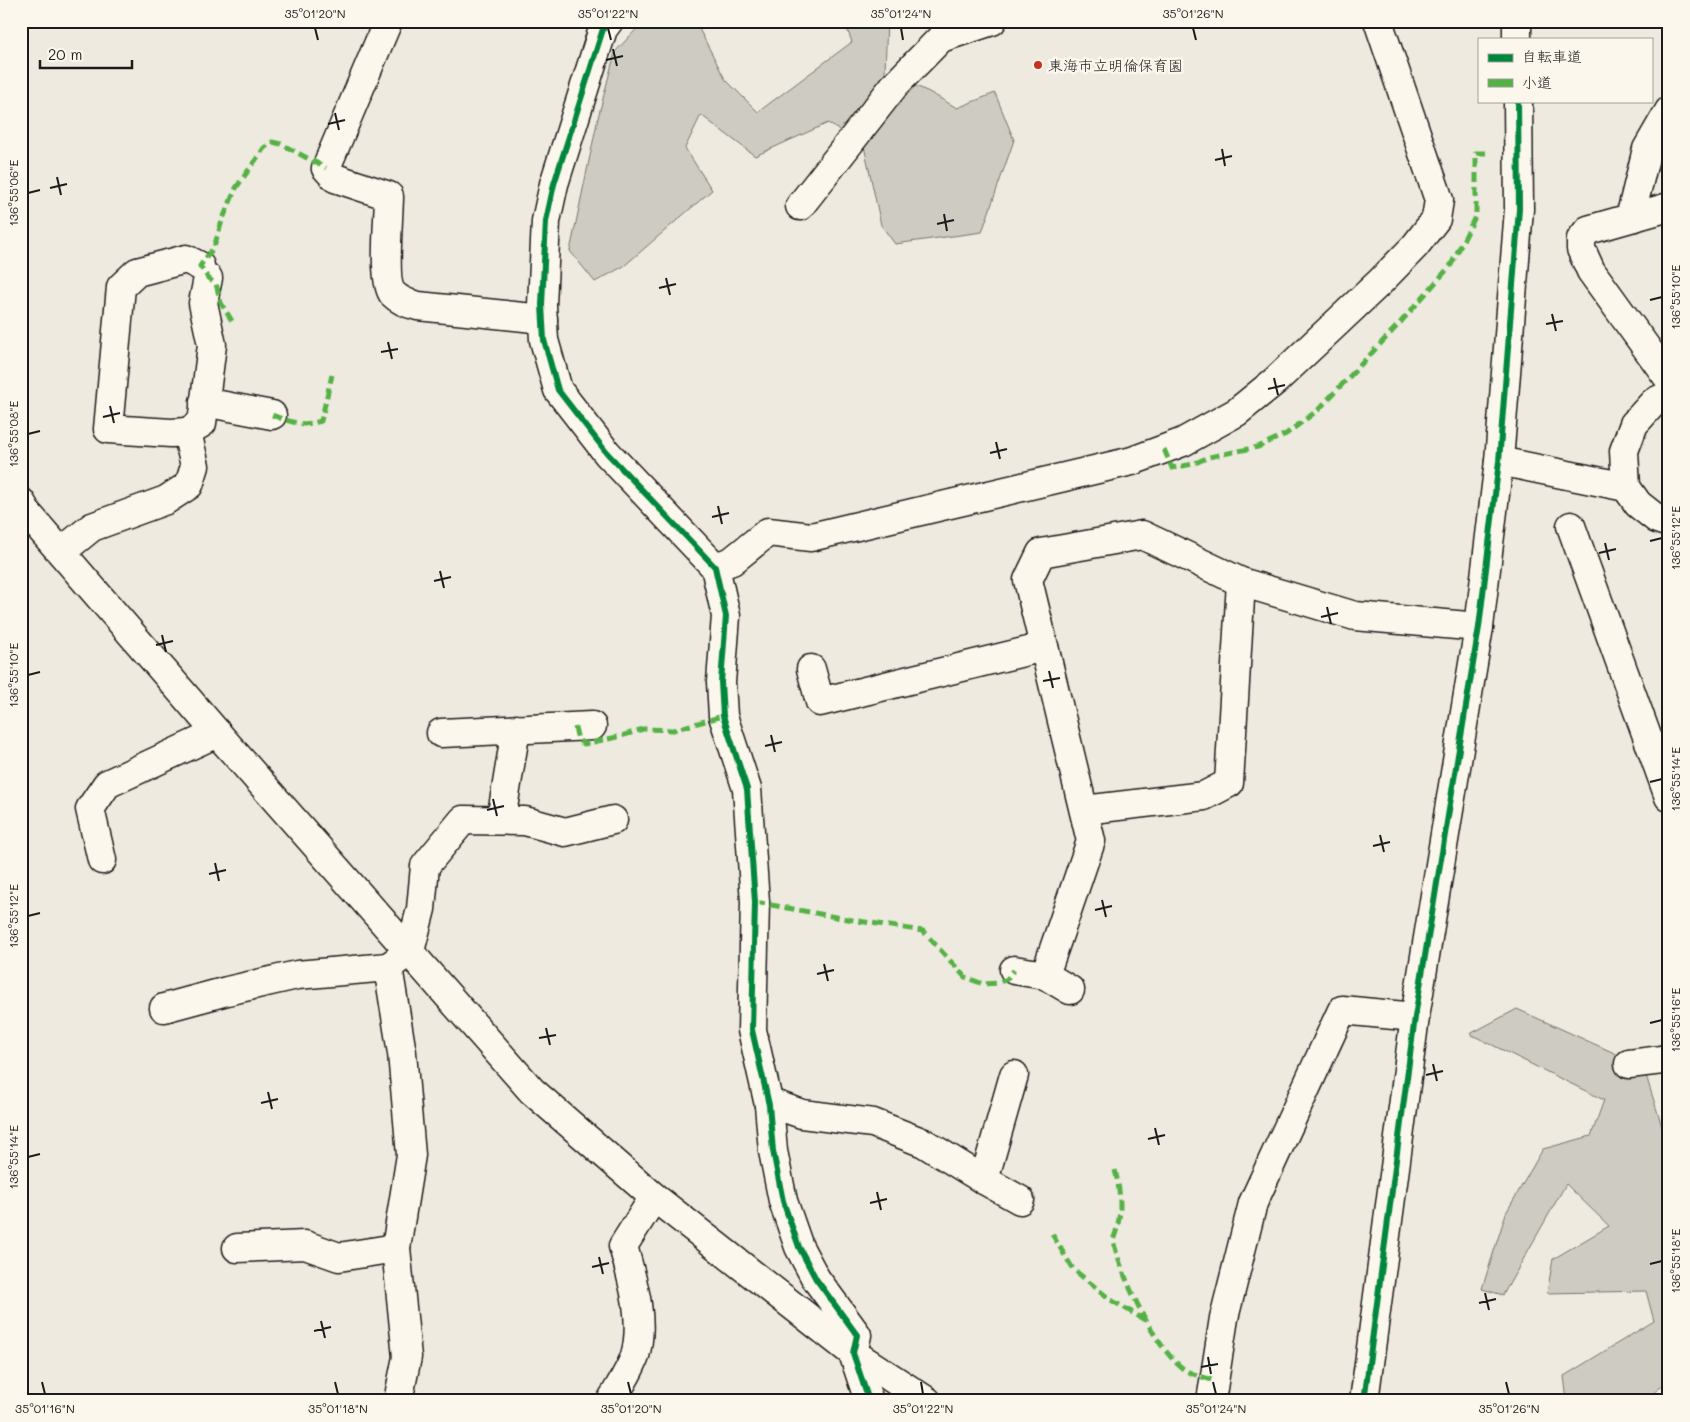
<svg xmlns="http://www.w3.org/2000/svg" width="1690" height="1422" font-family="Mali,'Klee One',sans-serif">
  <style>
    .green { fill: #ceccc2; stroke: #75746f }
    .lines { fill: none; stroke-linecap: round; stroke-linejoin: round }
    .minor-casing { stroke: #1c1c1c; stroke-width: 31 }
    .tertiary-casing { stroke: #1c1c1c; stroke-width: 31 }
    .minor { stroke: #fbf7ec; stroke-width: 28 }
    .tertiary { stroke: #fbf7ec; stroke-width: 28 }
    .quiet { stroke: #55b145; stroke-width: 5; stroke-dasharray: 10 5; stroke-linecap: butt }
    .cycleway-casing { stroke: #fbf7ec; stroke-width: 9 }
    .cycleway { stroke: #00873e; stroke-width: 6 }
    .ticks { fill: none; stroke: #1c1c1c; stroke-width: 2 }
    .poi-dot { fill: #c8321e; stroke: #fbf7ec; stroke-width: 2 }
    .labels { text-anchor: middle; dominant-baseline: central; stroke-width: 5; stroke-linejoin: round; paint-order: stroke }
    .poi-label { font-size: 15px; fill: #1c1c1c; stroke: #fbf7ec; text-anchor: start }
    .neatline { fill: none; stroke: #1c1c1c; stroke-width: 2 }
    .ticks-label { font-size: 12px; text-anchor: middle; fill: #1c1c1c }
  </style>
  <rect width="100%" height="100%" fill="#eeeadf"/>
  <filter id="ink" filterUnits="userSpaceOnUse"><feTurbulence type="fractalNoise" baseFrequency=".02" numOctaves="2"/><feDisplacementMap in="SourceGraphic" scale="10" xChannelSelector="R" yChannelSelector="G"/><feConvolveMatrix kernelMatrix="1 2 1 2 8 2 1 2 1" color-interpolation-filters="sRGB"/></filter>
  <g filter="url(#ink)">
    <g class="green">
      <polygon points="644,21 695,21 725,79 758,112 852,42 844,21 887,21 885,72 929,92 957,108 995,93 1014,140 982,232 895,244 881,225 864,146 828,123 755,156 701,115 685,148 712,190 624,266 595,282 570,251 598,118 615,52"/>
      <polygon points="1517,1009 1643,1066 1669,1149 1669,1379 1645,1401 1567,1401 1564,1376 1654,1321 1646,1291 1547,1293 1553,1259 1609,1226 1566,1184 1503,1295 1482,1289 1506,1213 1543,1149 1591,1136 1604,1100 1470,1034"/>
    </g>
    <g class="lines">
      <defs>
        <g id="minor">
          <path d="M388 21 326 168 335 178 389 196C389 215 382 282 393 294 400 301 409 304 418 306L543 319"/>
          <polyline points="609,21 603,29 554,184 546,221 542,305 544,340 558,390 607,453 715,567 726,616 721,682 723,716 747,789 755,902 752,1030 769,1105 773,1151 783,1201 799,1247 816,1279 857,1335 853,1353 869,1401"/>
          <polyline points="800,206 894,86 941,38 992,21"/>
          <polyline points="1669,207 1588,230 1581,239 1581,249 1591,271 1669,379"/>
          <polyline points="1635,217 1632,210 1647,149 1669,111"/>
          <polyline points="1669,395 1654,402 1634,424 1624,451 1626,487 1638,504 1657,519 1669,523"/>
          <polyline points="204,402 272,415"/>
          <polyline points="187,432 202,423 212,345 203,303 208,278"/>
          <polyline points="1499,461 1626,487"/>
          <polyline points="1571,526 1669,797"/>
          <polyline points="61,552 92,527 166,500 189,485 195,466 187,432 171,433 108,429 121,287 137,272 186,259 200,266"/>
          <polyline points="715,567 732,561 768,532 811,537 1132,461 1183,442 1237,412 1275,381 1380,282 1415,246 1436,219 1439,200 1378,21"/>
          <polyline points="811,669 820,702 1044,647"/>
          <polyline points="441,733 592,726"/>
          <polyline points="1084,810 1204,796 1229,783 1241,582"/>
          <polyline points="501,820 516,729"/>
          <polyline points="102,860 90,809 107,784 217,733"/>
          <polyline points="1014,970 1045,975 1070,990"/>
          <polyline points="1045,975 1091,841 1028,580 1041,553 1142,535 1241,582 1355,616 1479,627"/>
          <polyline points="164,1008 227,991 297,975 388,967"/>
          <polyline points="1629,1064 1662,1060 1669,1057"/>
          <polyline points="769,1105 779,1106 802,1114 873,1123 924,1143 984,1180 1014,1075"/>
          <polyline points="984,1180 1020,1200"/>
          <polyline points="237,1248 305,1245 339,1257 396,1248"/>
          <polyline points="398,1401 407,1357 396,1248 411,1155 402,1053 388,967 410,951 421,909 425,866 463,820 525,821 565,832 613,820"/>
          <path d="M611 1401C619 1387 630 1371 635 1356 645 1320 633 1282 623 1246L654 1197"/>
          <polyline points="1211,1401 1224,1318 1253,1203 1342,1010 1415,1017"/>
        </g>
        <g id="tertiary">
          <polyline points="1517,21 1517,39"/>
          <polyline points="21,502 28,514 217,733 532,1091 654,1197 853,1353 927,1401"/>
          <polyline points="1364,1401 1415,1017 1479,627 1499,461 1519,209 1518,101"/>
        </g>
      </defs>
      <use href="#minor" class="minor-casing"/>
      <use href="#tertiary" class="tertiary-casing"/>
      <use href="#minor" class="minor"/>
      <use href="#tertiary" class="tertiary"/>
      <g class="quiet">
        <polyline points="232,321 221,303 216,284 208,278 200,266 214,247 222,221 236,188 264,148 272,142 281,144 326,168"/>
        <path d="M272 415C291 422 301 427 321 421L332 375"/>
        <polyline points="1164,449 1172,468 1193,464 1209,457 1258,447 1286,434 1318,410 1399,324 1451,265 1476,215 1476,153 1491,153"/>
        <polyline points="575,727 578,740 584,744 618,737 643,729 673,730 723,716"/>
        <polyline points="755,902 858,921 923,931 965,977 983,984 998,983 1007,979 1014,970"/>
        <path d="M1115 1170C1121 1194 1123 1216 1113 1240 1121 1275 1155 1350 1185 1370 1193 1375 1205 1377 1214 1381"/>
        <polyline points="1052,1234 1073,1269 1111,1300 1145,1320"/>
      </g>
      <defs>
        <g id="cycleway">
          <polyline points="609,21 603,29 554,184 546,221 542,305 544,340 558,390 607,453 715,567 726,616 721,682 723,716 747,789 755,902 752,1030 769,1105 773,1151 783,1201 799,1247 816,1279 857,1335 853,1353 869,1401"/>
          <polyline points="1364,1401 1415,1017 1479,627 1499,461 1519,209 1518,101"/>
        </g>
      </defs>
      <use href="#cycleway" class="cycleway-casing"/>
      <use href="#cycleway" class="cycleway"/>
    </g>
  </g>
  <path class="ticks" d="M315 28 318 40M608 28 611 40M901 28 903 40M1193 28 1196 40M613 49 617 66M606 60 623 56M335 113 339 130M328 124 345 120M1222 149 1225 166M1215 160 1232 156M57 177 61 195M50 188 67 184M28 193 40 190M944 214 947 231M937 224 954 220M666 278 670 295M659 288 676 284M1650 300 1662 297M1552 314 1556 331M1546 324 1563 321M388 342 392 359M381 352 398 349M1274 378 1278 395M1268 389 1285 385M110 406 114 423M103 417 120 413M28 434 40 431M996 442 1000 459M990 453 1007 449M718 506 722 524M712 517 729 513M1650 541 1662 538M1605 543 1609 560M1599 553 1616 549M440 571 444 588M434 581 451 577M1327 607 1331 624M1321 617 1338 613M162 635 166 652M156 645 173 641M1049 671 1053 688M28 675 40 672M1043 681 1060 678M771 735 775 752M765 746 782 742M1650 782 1662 779M493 799 497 816M487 810 504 806M1380 835 1384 852M1373 846 1390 842M215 863 219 881M209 874 226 870M1102 900 1106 917M1095 910 1112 906M28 916 40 913M824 964 828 981M817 974 834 970M1650 1023 1662 1020M546 1028 550 1045M539 1038 556 1035M1433 1064 1437 1081M1426 1075 1443 1071M268 1092 272 1109M261 1103 278 1099M1155 1128 1159 1145M1148 1139 1165 1135M28 1157 40 1154M877 1192 881 1210M870 1203 887 1199M599 1257 603 1274M1650 1264 1662 1261M592 1267 609 1263M1485 1293 1489 1310M1479 1303 1496 1299M321 1321 325 1338M314 1331 331 1327M1208 1357 1211 1374M1201 1367 1218 1364M42 1382 45 1394M335 1382 338 1394M628 1382 631 1394M921 1382 923 1394M1213 1382 1216 1394M1506 1382 1509 1394"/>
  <circle class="poi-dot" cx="1038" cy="65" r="5"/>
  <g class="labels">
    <g class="poi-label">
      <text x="1048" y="65">東海市立明倫保育園</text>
    </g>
  </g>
  <rect width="1690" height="1422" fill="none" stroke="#fbf7ec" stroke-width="55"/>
  <rect x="1478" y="38" width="175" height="65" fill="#fbf7ec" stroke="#a29f99"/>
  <rect x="1488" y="54" width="25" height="8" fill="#00873e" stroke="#a29f99"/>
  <text x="1522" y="62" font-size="15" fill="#1c1c1c">自転車道</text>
  <rect x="1488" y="79" width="25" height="8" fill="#55b145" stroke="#a29f99"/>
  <text x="1522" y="88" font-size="15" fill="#1c1c1c">小道</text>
  <path d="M40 60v8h92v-8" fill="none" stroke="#1c1c1c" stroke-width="2.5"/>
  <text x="48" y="60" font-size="15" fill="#1c1c1c" stroke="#fbf7ec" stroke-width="4" paint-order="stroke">20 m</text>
  <rect x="28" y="28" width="1634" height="1366" class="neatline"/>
  <g class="ticks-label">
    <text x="315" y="18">35°01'20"N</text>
    <text x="608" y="18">35°01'22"N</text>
    <text x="901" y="18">35°01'24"N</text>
    <text x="1193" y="18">35°01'26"N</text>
    <text transform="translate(14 193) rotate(-90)" y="4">136°55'06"E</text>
    <text transform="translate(1676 297) rotate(-90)" y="4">136°55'10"E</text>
    <text transform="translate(14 434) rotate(-90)" y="4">136°55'08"E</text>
    <text transform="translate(1676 538) rotate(-90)" y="4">136°55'12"E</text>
    <text transform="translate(14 675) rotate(-90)" y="4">136°55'10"E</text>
    <text transform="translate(1676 779) rotate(-90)" y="4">136°55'14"E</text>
    <text transform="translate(14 916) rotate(-90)" y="4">136°55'12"E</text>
    <text transform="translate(1676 1020) rotate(-90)" y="4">136°55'16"E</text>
    <text transform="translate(14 1157) rotate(-90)" y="4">136°55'14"E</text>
    <text transform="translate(1676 1261) rotate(-90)" y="4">136°55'18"E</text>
    <text x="45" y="1413">35°01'16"N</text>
    <text x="338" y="1413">35°01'18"N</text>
    <text x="631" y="1413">35°01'20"N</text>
    <text x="923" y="1413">35°01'22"N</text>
    <text x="1216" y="1413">35°01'24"N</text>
    <text x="1509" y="1413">35°01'26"N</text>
  </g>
</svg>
